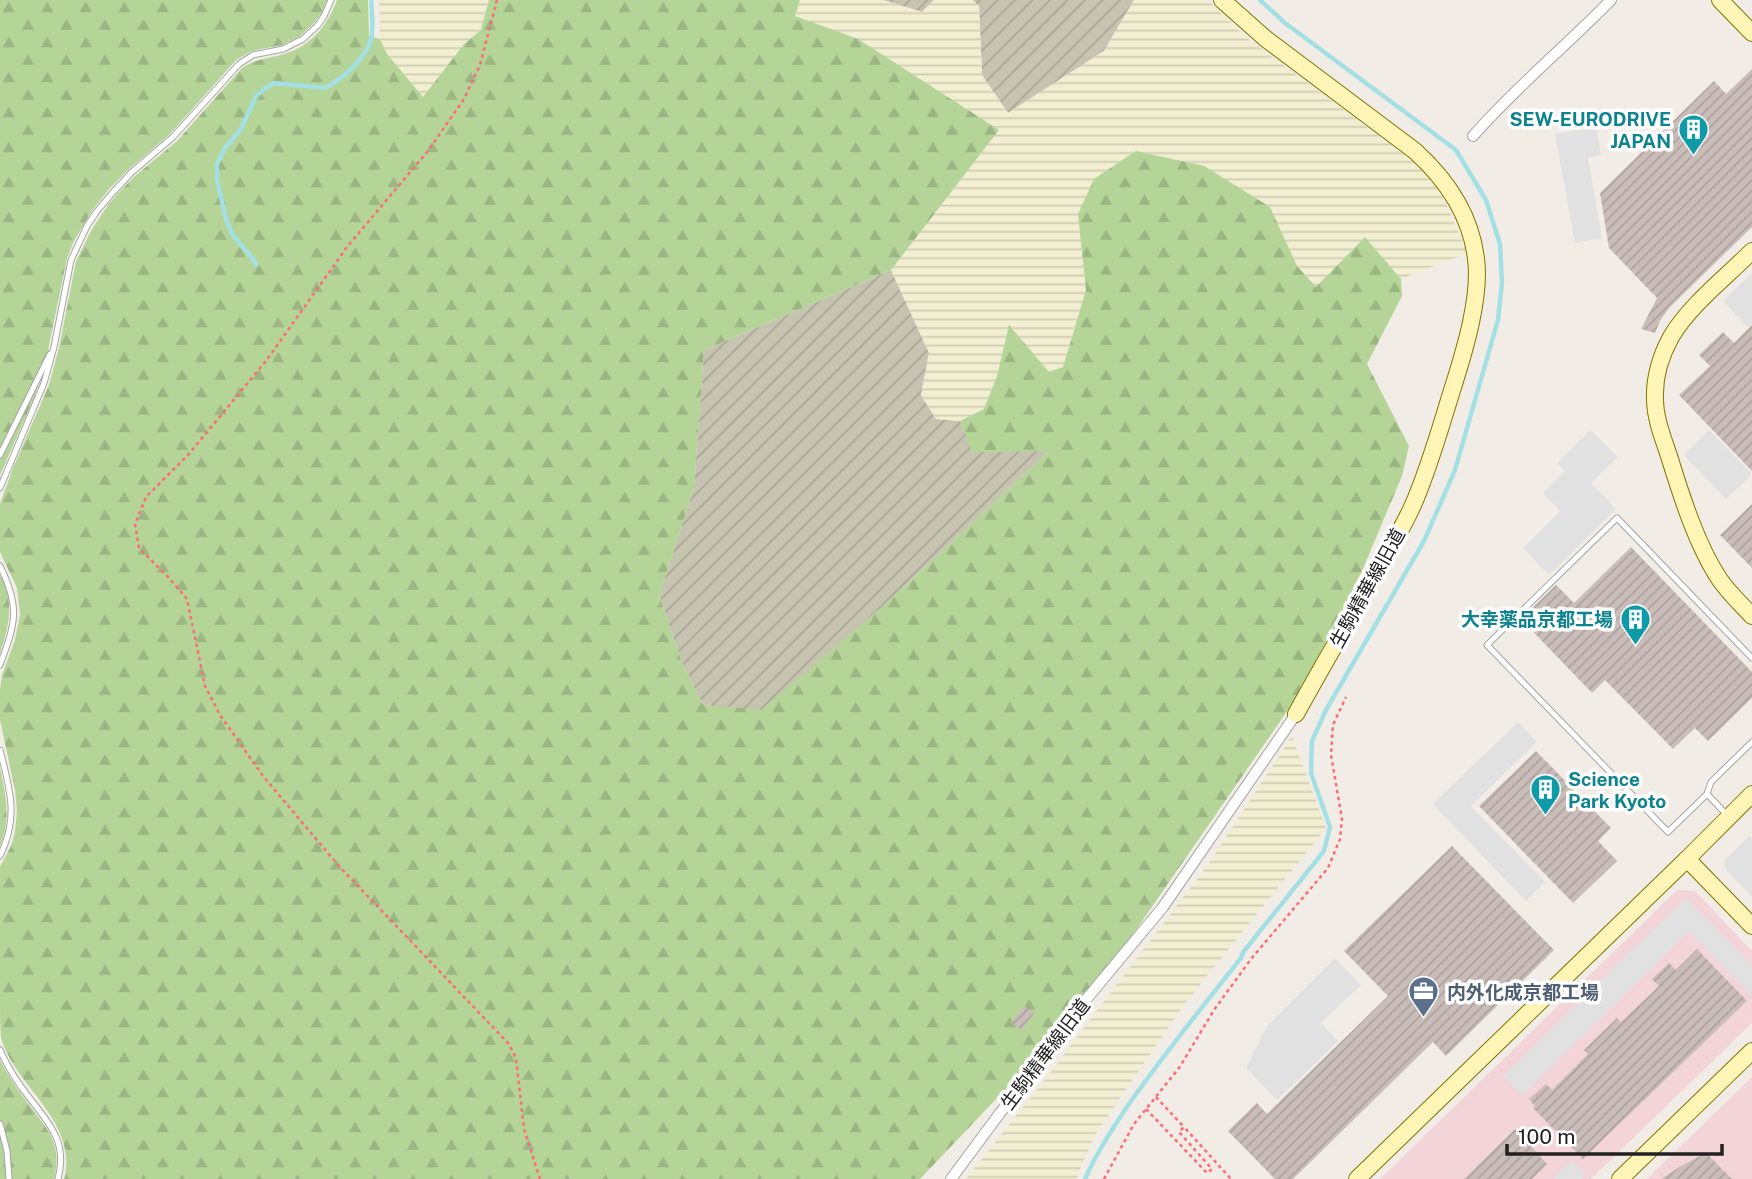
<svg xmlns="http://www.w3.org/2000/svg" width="1752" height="1179" font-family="'Public Sans','Noto Sans JP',sans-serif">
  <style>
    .commercial { fill: #f3d5d9 }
    .construction { fill: url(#construction-furrows) }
    .farmland { fill: url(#farmland-rules) }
    .forest { fill: url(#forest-firs) }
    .parking { fill: #e1e1e1 }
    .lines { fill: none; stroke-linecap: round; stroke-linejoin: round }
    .stream { stroke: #a4e0e3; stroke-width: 4.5 }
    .building { fill: url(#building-hatch) }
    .lane-casing { stroke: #a5a5a5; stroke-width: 7 }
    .street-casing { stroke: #a5a5a5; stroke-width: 12 }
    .secondary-casing { stroke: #7f7500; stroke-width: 18 }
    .path { stroke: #ff6a77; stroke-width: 2.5; stroke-dasharray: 3.5 3.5; stroke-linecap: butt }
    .lane { stroke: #fff; stroke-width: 5 }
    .street { stroke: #fff; stroke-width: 10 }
    .secondary { stroke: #fff5b7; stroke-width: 16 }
    .labels { text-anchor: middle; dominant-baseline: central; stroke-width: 7; stroke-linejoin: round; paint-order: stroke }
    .culture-label { font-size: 19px; font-weight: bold; fill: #0d838f; stroke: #fff; text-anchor: end }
    .street-label { font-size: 19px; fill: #212121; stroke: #fff }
    .service-label { font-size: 19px; font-weight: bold; fill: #4e5e75; stroke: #fff; text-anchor: start }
  </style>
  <defs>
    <pattern id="construction-furrows" width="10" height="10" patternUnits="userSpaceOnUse" patternTransform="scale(1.75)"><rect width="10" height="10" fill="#c7c3b1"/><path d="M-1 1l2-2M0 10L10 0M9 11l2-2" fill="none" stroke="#aba798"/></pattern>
    <pattern id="farmland-rules" width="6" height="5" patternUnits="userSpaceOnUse" patternTransform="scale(1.75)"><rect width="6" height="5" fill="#f2eed1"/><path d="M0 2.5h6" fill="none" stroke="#cfccb3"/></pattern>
    <pattern id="forest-firs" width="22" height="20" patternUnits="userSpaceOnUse" patternTransform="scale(1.75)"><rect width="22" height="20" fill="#b5d498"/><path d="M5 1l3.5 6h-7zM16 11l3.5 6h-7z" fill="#9bb683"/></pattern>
    <pattern id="building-hatch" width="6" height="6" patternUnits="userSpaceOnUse" patternTransform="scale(1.75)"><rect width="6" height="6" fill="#cabdb9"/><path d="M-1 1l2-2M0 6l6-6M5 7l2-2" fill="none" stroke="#ada29f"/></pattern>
  </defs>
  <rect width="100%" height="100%" fill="#f2ece6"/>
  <g class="commercial">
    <polygon points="1677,890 1695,891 1752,951 1752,1023 1591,1179 1380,1179"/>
    <polygon points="1752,1077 1752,1179 1647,1179"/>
  </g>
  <g class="construction">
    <polygon points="883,0 934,0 922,12"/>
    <polygon points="972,0 1134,0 1104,51 1008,113 982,75 979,6"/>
    <polygon points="891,270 929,353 921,395 936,419 960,421 973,452 1050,450 889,601 761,711 703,705 682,663 659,595 694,488 704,350"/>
  </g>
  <g class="farmland">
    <polygon points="379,0 489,0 481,30 464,44 423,97 387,54 380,39"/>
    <polygon points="800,0 883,0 922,12 934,0 972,0 979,6 982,75 1008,113 1104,51 1134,0 1207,0 1248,39 1405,155 1428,174 1442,194 1467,253 1401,279 1365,237 1316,287 1297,266 1270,207 1078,214 1086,290 1063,367 1049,372 1009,325 997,376 984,409 960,421 936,419 921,395 929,353 891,270 999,130 794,16"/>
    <polygon points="1292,736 1326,828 1183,1006 1095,1135 1076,1179 966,1179 1046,1078 1209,863"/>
  </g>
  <g class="forest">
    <polygon points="0,0 327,0 321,14 315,22 300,36 282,45 252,51 236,60 170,134 129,169 110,188 93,209 74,241 67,258 45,365 34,398 0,475"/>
    <path d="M337 0H368L369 36 380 39 387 54 423 97 464 44 481 30 489 0H800L795 16 858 39 999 130 891 270 704 350 694 488 659 595 682 663 703 705 761 710 889 601 1049 451 972 452 960 421 984 409 997 376 1009 325 1049 372 1063 367 1086 290 1078 214 1094 179 1136 151 1204 166 1270 207 1297 266 1316 287 1365 237 1401 279 1402 296 1367 364 1409 446 1402 476 1362 571 1299 694 1080 1011 920 1179H64C79 1121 16 1088 1 1038 0 1027 0 1002 0 990 0 949 0 908 0 867L11 846 15 832 17 811 15 790 0 720V690L2 675 15 640 20 614 17 588 0 552V504L13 468 49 385 59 348 76 261 92 229 108 205 117 194 135 176 177 141 242 68C257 58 268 59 284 54 311 46 328 25 337 0Z"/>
    <path d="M0 575C15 601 9 626 0 653Z"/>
    <path d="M0 768C6 795 11 820 0 846Z"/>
    <path d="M0 1060C7 1073 15 1086 24 1098 44 1126 64 1141 54 1179H0Z"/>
  </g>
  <g class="parking">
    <polygon points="1596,127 1601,155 1588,158 1602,238 1575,243 1555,134"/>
    <polygon points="1752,273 1752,323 1748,327 1723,301"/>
    <polygon points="1591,430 1618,457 1591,483 1616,509 1549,575 1523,548 1560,511 1543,493 1565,471 1557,463"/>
    <polygon points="1709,430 1752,474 1726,499 1684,455"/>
    <polygon points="1518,722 1537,742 1471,806 1545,882 1526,901 1433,804"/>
    <polygon points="1749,836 1752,838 1752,897 1727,871 1724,863 1727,858"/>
    <polygon points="1686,898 1752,966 1752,996 1689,931 1522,1095 1503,1076"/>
    <polygon points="1335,958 1361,985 1321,1023 1338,1041 1277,1100 1246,1068 1267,1026"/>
    <polygon points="1572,1161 1586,1175 1582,1179 1553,1179"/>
  </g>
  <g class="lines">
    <g class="stream">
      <path d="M256 265 253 259 232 234 226 219 217 180V164L225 148 241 129 256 96 264 89 274 83 325 88C342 79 370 56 372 34 373 23 372 11 371 0"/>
      <path d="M1085 1179C1097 1152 1113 1128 1129 1104 1164 1054 1203 1006 1241 958L1244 951 1324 851 1330 827 1311 773 1312 741 1326 710 1424 541 1455 470 1498 320 1502 283 1500 244 1486 200 1456 150 1285 23 1260 0"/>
    </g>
  </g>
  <g class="building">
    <polygon points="1752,69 1752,227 1669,308 1660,321 1655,333 1641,329 1657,298 1609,248 1600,193 1714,81 1726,94"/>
    <polygon points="1752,325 1752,471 1679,395 1710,366 1699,355 1723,332 1734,343"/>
    <polygon points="1752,504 1752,568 1720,535"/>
    <polygon points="1631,547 1752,672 1752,698 1708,741 1695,728 1673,749 1605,680 1592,693 1521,619 1556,585 1574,603"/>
    <polygon points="1536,751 1611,828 1598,841 1617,861 1573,903 1479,806"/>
    <polygon points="1452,846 1554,950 1446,1056 1433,1042 1293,1179 1275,1179 1228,1131 1257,1103 1267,1114 1388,996 1344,951"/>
    <polygon points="1697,949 1747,1001 1583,1159 1533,1108 1535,1106 1529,1099 1546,1084 1552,1090 1588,1054 1584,1050 1617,1018 1621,1022 1659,986 1652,979 1669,963 1676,970"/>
    <polygon points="1024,1006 1034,1013 1022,1030 1011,1023"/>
    <polygon points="1515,1129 1547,1164 1532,1179 1464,1179"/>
    <polygon points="1706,1153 1732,1179 1661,1179 1681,1166"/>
  </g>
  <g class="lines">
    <defs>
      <g id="lane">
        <polyline points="0,455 50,354"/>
        <polyline points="0,488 44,383 54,347 71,260 87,226 97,211 114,191 132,172 173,137 239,64 253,55 283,49 303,39 318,25 324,16 331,0"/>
        <path d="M0 566C21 608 15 624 0 665"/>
        <polyline points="1752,658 1617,518 1487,645 1668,832 1707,794 1711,782 1752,742"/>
        <path d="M0 750C10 790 19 817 0 856"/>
        <polyline points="1707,794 1727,815"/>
        <path d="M0 1050C7 1066 17 1082 28 1096 49 1123 68 1142 58 1179"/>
        <polyline points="0,1124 7,1151 9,1179"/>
      </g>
      <g id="street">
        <path d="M1473 136C1515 88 1566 46 1611 0"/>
        <polyline points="951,1179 1000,1113 1048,1052 1084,1002 1163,907 1296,714"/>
      </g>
      <g id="secondary">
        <path d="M1222 0 1266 39 1415 151C1447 180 1471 215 1476 259 1481 296 1465 349 1454 384 1441 425 1430 466 1413 505 1400 534 1382 561 1367 589 1343 631 1319 672 1296 714"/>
        <polyline points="1720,0 1752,33"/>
        <path d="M1752 251C1726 277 1689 306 1671 337 1661 355 1654 378 1655 399 1655 418 1663 438 1669 456 1681 495 1697 546 1720 580 1729 593 1741 604 1752 616"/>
        <polyline points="1687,859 1752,794"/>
        <polyline points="1357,1179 1687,859 1752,926"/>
        <polyline points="1620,1179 1752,1051"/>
      </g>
    </defs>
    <use href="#lane" class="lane-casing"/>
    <use href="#street" class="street-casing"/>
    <use href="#secondary" class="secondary-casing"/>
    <g class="path">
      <polyline points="497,0 480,65 464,99 428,151 347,247 266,361 188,455 146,497 135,524 139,548 170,579 187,599 205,686 220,715 263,776 338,865 508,1043 516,1058 524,1129 540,1179"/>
      <polyline points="1156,1097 1184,1127"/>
      <polyline points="1146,1109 1207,1173 1212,1169 1179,1132 1184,1127 1231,1179"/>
      <polyline points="1104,1179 1134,1124 1179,1068 1214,1010 1251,959 1328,868 1340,839 1342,819 1331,755 1333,725 1346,697"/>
    </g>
    <use href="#lane" class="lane"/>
    <use href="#street" class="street"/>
    <use href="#secondary" class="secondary"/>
  </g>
  <defs>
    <symbol id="building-pin" viewBox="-11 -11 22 30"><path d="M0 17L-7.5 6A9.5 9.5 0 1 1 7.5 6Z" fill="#0f9aa8" stroke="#fff"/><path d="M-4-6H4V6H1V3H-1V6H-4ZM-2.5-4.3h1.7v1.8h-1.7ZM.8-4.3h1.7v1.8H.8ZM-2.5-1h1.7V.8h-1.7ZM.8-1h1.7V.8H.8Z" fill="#fff"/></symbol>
    <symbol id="office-pin" viewBox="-11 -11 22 30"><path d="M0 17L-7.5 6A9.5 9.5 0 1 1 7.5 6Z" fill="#5c6f8a" stroke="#fff"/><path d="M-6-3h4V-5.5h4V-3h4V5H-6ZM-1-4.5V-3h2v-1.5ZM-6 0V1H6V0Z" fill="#fff"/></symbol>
  </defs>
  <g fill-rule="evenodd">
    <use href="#building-pin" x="1676" y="112" width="35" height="47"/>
    <use href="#building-pin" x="1618" y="602" width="35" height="47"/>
    <use href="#building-pin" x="1528" y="772" width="35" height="47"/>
    <use href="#office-pin" x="1406" y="974" width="35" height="47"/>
  </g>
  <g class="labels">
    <g class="culture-label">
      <text x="1671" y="119">SEW-EURODRIVE<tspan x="1671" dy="22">JAPAN</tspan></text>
      <text x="1613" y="619">大幸薬品京都工場</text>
      <text x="1568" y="779" text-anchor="start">Science<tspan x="1568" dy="22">Park Kyoto</tspan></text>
    </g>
    <g class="street-label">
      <text transform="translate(1367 588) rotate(-61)">生駒精華線旧道</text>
      <text transform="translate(1045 1054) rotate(-53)">生駒精華線旧道</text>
    </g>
    <g class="service-label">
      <text x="1447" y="992">内外化成京都工場</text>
    </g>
  </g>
  <path d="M1507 1144v10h215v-10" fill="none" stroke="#212121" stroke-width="3.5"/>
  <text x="1518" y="1144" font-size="21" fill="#212121" stroke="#ffffff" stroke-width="5" paint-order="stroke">100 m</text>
</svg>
